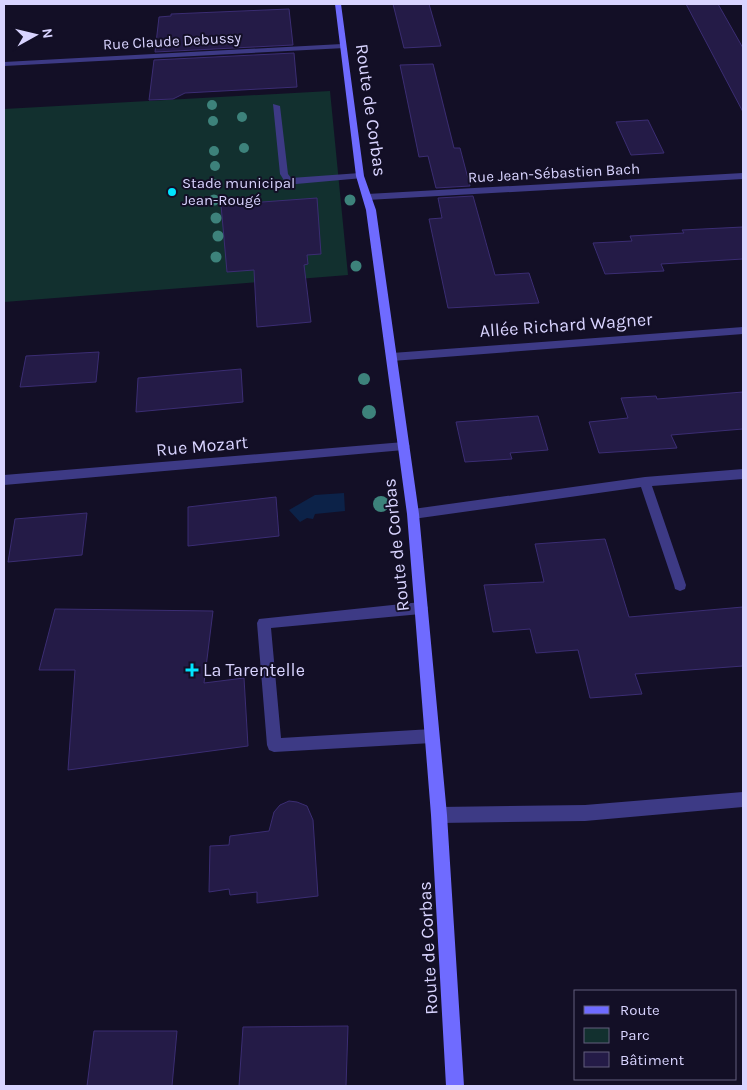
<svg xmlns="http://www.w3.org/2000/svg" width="747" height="1090" font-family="Karla,sans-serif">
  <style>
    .green { fill: #12302f }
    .water { fill: #0c2248 }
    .building { fill: #241b47; stroke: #3b2d73 }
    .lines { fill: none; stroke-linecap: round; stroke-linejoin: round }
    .lane { fill: #3d3a85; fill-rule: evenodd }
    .street { fill: #3d3a85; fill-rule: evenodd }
    .secondary { fill: #6f6bff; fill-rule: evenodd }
    .tree { fill: #3d827b }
    .poi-dot { fill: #00e5ff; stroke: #130f26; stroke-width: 2 }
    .labels { text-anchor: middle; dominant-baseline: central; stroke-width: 4; stroke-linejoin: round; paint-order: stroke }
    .far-street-label { font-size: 15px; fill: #d9d4ff; stroke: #130f26 }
    .far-poi-label { font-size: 15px; fill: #d9d4ff; stroke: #130f26; text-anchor: start }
    .street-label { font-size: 18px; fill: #d9d4ff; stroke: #130f26 }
    .poi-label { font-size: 18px; fill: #d9d4ff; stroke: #130f26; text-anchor: start }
  </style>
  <rect width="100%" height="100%" fill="#130f26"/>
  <polygon class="green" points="330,91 348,275 4,302 4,109"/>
  <polygon class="water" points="344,493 345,511 315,514 313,519 307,518 300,522 289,510 315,495"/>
  <g class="building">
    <polygon points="393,4 429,4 441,46 404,48"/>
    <polygon points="686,4 718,4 743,48 743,112"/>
    <polygon points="289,9 293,45 155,52 159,17 171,16 171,14"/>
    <polygon points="294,53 297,87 185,93 173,99 149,100 154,60"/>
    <polygon points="433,64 454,148 460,148 470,186 436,188 428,156 419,157 400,65"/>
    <polygon points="648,120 664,153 631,155 616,122"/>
    <polygon points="473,196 495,275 529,273 539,303 448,308 429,219 442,218 438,198"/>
    <polygon points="317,198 321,254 307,255 308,264 304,265 311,322 257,327 254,270 227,272 221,205"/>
    <polygon points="743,227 743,259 661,264 664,271 605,274 593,243 632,241 630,236 684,233 682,230"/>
    <polygon points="99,352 96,382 20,387 26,356"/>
    <polygon points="241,369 243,402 136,412 138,378"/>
    <polygon points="743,392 743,429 671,435 677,448 599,453 589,422 628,418 621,398 656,396 657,399"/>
    <polygon points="538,416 548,450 510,453 512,459 465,462 456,422"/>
    <polygon points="276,497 279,536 188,546 188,507"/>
    <polygon points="87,513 82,555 8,562 15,519"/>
    <polygon points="605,539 629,617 743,607 743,666 635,674 642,694 590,698 578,650 536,653 530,629 493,632 484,585 544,582 535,544"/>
    <polygon points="55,609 213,611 204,683 244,678 248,746 68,770 75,670 39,670"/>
    <polygon points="289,801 297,802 307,806 313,820 318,896 257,903 257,892 230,895 229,889 209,892 210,846 229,845 230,836 269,831 274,812 280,805"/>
    <polygon points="348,1026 346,1086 239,1086 243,1027"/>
    <polygon points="94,1031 177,1031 172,1086 87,1086"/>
  </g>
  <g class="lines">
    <g class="lane">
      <polygon points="273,104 280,106 288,174 291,178 360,173 364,176 363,178 296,184 285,182 280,174"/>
      <polygon points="421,602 426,604 428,608 426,612 421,614 271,628 281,738 432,729 437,731 439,736 437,741 432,743 274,752 269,750 267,745 257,623 259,619"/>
    </g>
    <g class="street">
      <polygon points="342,44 345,44 345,48 4,66 4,62"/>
      <polygon points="743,173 743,179 367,200 363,197 367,194"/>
      <polygon points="743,327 743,334 392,361 387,357 392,353"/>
      <polygon points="404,442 410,446 404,450 4,485 4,475"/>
      <polygon points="743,469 743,479 652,486 686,585 685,589 680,591 675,589 674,585 641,487 413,519 409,517 407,514 409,511 413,509 645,477"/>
      <polygon points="743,792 743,807 585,821 439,823 434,820 431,815 434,810 439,807 585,805"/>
    </g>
    <polygon class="secondary" points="335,4 341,4 364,176 376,210 419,514 447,815 464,1086 446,1086 431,815 407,514 366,210 356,176"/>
  </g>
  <g class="tree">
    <circle cx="212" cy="105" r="5"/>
    <circle cx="242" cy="117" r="5"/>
    <circle cx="213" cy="121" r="5"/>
    <circle cx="244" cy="148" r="5"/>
    <circle cx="214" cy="151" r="5"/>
    <circle cx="215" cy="166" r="5"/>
    <circle cx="215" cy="184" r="5"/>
    <circle cx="214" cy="200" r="5.5"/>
    <circle cx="350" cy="200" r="5.5"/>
    <circle cx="216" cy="218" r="5.5"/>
    <circle cx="218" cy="236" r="5.5"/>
    <circle cx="216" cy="257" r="5.5"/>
    <circle cx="356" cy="266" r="5.5"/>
    <circle cx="364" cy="379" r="6"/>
    <circle cx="369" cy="412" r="7"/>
    <circle cx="381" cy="504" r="8"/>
  </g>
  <g class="poi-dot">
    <circle cx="172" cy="192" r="5"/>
    <path d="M189.5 662.5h5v5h5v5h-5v5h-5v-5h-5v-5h5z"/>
  </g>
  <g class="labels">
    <g class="far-street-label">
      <text transform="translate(172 41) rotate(-3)">Rue Claude Debussy</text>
      <text transform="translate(554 173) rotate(-3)">Rue Jean-Sébastien Bach</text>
    </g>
    <g class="far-poi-label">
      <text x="182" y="183">Stade municipal<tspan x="182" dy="17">Jean-Rougé</tspan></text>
    </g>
    <g class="street-label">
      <text transform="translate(371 110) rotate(82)">Route de Corbas</text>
      <text transform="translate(566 325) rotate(-4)">Allée Richard Wagner</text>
      <text transform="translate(202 446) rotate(-5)">Rue Mozart</text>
      <text transform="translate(396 545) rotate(-96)">Route de Corbas</text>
      <text transform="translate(428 948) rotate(-93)">Route de Corbas</text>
    </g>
    <g class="poi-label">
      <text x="203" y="670">La Tarentelle</text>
    </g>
  </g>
  <rect width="747" height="1090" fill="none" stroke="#d9d4ff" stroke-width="10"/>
  <rect x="574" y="990" width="162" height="90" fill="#130f26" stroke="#625e7d"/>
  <rect x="584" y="1006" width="25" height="8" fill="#6f6bff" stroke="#625e7d"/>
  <text x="620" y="1015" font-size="15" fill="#d9d4ff">Route</text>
  <rect x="584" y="1028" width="25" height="15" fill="#12302f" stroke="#625e7d"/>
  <text x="620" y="1040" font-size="15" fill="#d9d4ff">Parc</text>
  <rect x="584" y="1052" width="25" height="15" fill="#241b47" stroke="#625e7d"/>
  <text x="620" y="1065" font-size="15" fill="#d9d4ff">Bâtiment</text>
  <g transform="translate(35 35) rotate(82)" stroke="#130f26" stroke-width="4" paint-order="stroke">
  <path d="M0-4L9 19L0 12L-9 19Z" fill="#d9d4ff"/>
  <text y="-8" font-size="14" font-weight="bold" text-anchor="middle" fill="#d9d4ff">N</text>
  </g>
</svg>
